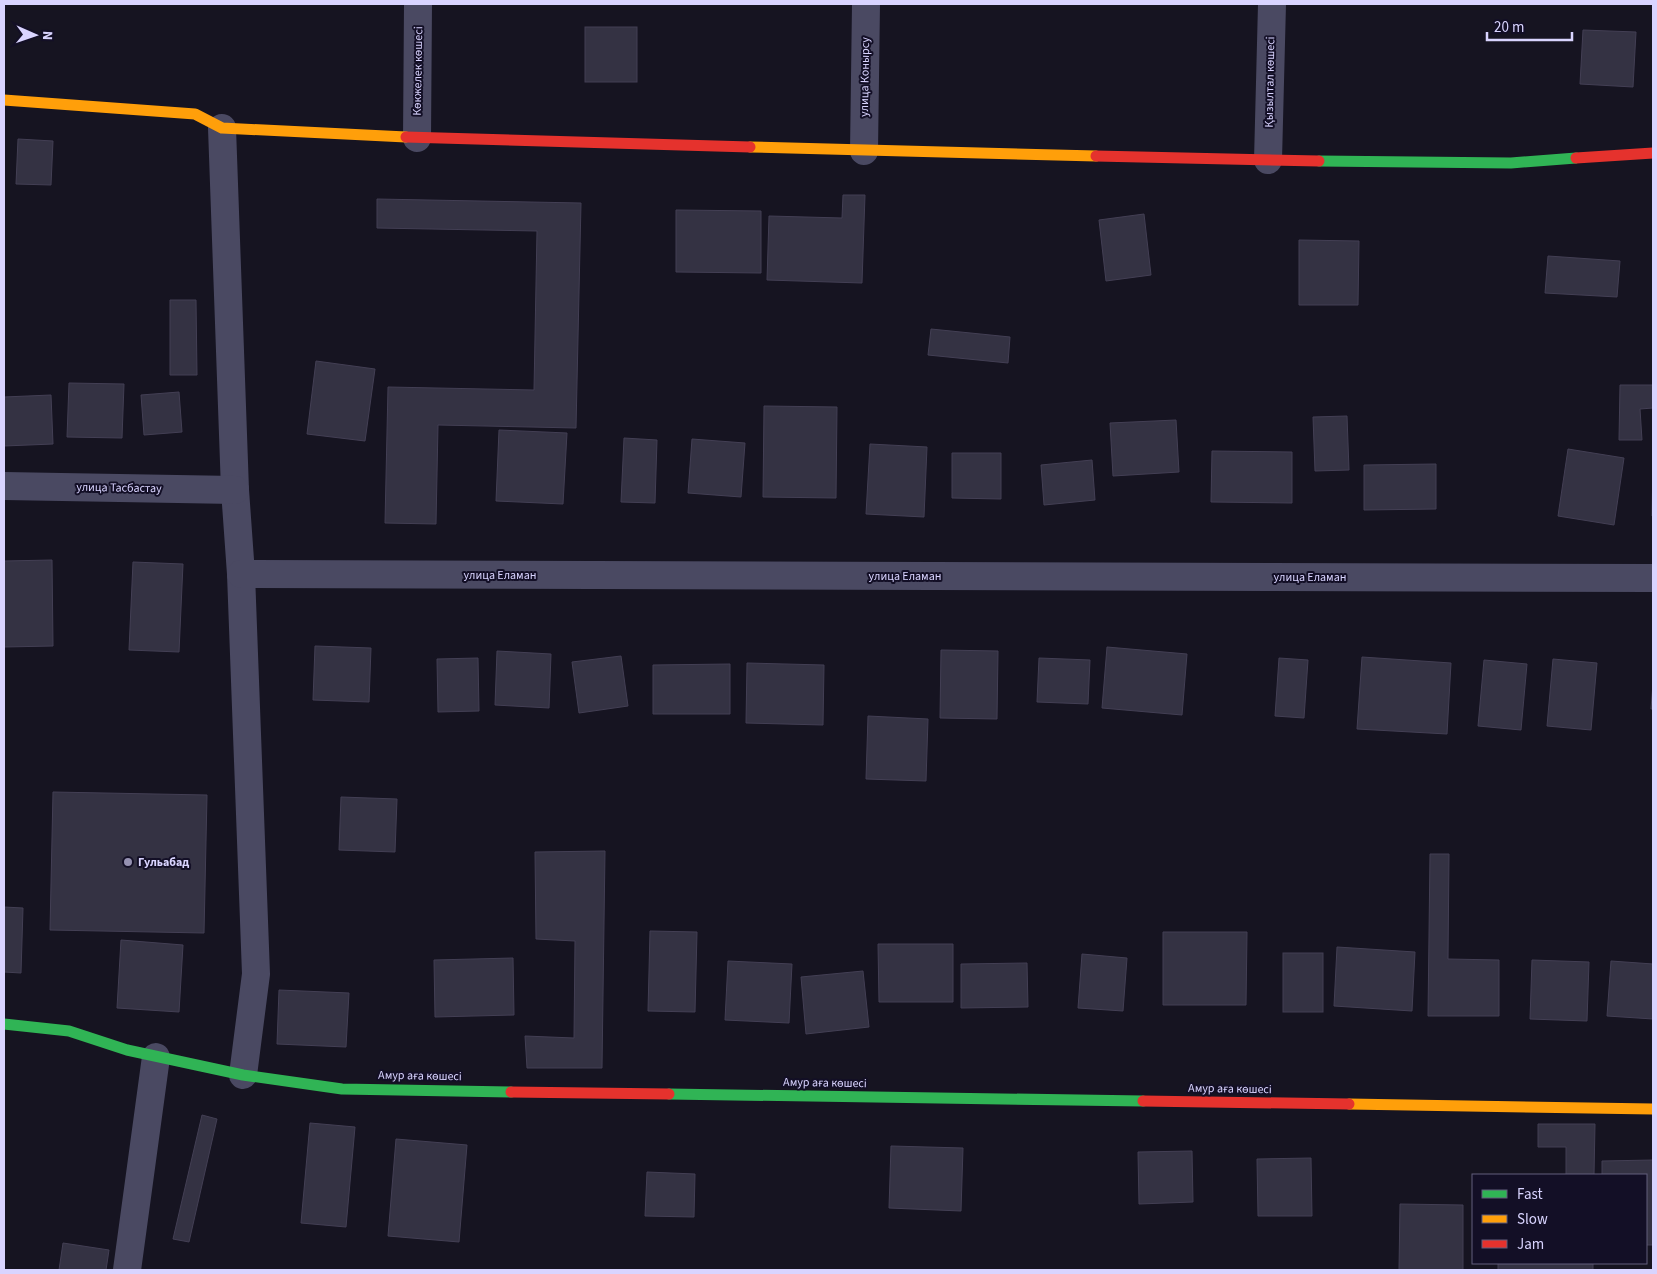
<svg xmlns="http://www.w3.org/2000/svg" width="1657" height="1274" font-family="'Source Sans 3',sans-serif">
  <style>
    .building { fill: #343243; stroke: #433f54 }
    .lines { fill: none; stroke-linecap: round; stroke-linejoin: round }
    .street { stroke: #4a4962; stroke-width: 28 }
    .fast { stroke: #30b455; stroke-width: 11 }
    .slow { stroke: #ff9f0a; stroke-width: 11 }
    .jam { stroke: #e5322d; stroke-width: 11 }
    .poi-dot { fill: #9591b1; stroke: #130f26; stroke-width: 2 }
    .labels { text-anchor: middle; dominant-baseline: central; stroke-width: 4; stroke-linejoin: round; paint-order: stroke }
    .street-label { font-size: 12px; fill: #d9d4ff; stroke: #130f26 }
    .poi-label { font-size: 12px; font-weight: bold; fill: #d9d4ff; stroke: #130f26; text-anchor: start }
  </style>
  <rect width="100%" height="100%" fill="#161421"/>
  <g class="building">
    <rect x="585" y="27" width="52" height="55"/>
    <polygon points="1583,30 1636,32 1633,87 1580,84"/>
    <polygon points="18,139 53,141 51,185 16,184"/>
    <polygon points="843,195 865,195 862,283 767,280 769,216 842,218"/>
    <polygon points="377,199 581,203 576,428 438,425 436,524 385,523 388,387 534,390 537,231 377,228"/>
    <polygon points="676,210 761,211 761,273 676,272"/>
    <polygon points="1144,214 1151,275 1106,281 1099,220"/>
    <polygon points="1299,240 1359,241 1358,305 1299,305"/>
    <polygon points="1548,256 1620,261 1617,297 1545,293"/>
    <polygon points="170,300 196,300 197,375 170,375"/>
    <polygon points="931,329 1010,337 1008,363 928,355"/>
    <polygon points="316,361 375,369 365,441 307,434"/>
    <polygon points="69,383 124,384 122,438 67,437"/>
    <polygon points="1620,385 1653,385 1653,408 1640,409 1642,440 1619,440"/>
    <polygon points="179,392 182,432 144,435 141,395"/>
    <polygon points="51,395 53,444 4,446 4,397"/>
    <polygon points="764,406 837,407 836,498 763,497"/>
    <polygon points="1347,416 1349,470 1315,471 1313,417"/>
    <polygon points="1176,420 1179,472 1113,476 1110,423"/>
    <polygon points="499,430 567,433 563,504 496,501"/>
    <polygon points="624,438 657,440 655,503 621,502"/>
    <polygon points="692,439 745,443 741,497 688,493"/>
    <polygon points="870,444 927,447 924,517 866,514"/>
    <polygon points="1568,449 1624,458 1614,525 1558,516"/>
    <polygon points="1212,451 1292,452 1292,503 1211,502"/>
    <polygon points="952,453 1001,453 1001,499 952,498"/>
    <polygon points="1092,460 1095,500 1044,505 1041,465"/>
    <polygon points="1653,463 1653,516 1652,516"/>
    <polygon points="1436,464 1436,509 1364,510 1364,465"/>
    <polygon points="52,560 53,646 4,647 4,561"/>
    <polygon points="133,562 183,564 179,652 129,650"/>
    <polygon points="315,646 371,648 369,702 313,700"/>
    <polygon points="1107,647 1187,654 1182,715 1102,708"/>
    <polygon points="941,650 998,651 997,719 940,718"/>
    <polygon points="497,651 551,654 549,708 495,705"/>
    <polygon points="621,656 628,706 579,713 572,662"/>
    <polygon points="1362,657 1451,663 1447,734 1357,729"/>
    <polygon points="478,658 479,711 438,712 437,659"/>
    <polygon points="1039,658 1090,660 1088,704 1037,702"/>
    <polygon points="1279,658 1308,660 1304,718 1275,716"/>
    <polygon points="1553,659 1597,663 1591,730 1547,726"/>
    <polygon points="1484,660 1527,664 1521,730 1478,726"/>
    <polygon points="747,663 824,665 823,725 746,723"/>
    <polygon points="730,664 730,714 653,714 653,665"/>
    <polygon points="1653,683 1653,709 1651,709"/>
    <polygon points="868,716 928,719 926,781 866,779"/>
    <polygon points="53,792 207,795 204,933 50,930"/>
    <polygon points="341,797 397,799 395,852 339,850"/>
    <polygon points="605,851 602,1068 527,1068 525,1036 574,1038 575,941 536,939 535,852"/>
    <polygon points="1430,854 1449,854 1448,959 1499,960 1499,1016 1428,1016"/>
    <polygon points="4,907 23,908 21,973 4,972"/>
    <polygon points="650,931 697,932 695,1012 648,1011"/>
    <polygon points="1163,932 1247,932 1246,1005 1163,1005"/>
    <polygon points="121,940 183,945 179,1012 117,1008"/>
    <polygon points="878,944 953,944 953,1002 879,1002"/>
    <polygon points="1337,947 1415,952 1412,1011 1334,1006"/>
    <rect x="1283" y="953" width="40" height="59"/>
    <polygon points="1082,954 1127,958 1123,1011 1078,1008"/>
    <polygon points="513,958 514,1015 435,1017 434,960"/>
    <polygon points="1532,960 1589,962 1587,1021 1530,1019"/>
    <polygon points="728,961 792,964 789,1023 725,1020"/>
    <polygon points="1611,961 1653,964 1653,1019 1607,1016"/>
    <polygon points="1027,963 1028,1007 961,1008 961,964"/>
    <polygon points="863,971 869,1027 806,1034 801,977"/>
    <polygon points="279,990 349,993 346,1047 277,1044"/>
    <polygon points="202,1115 217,1119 189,1242 173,1239"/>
    <polygon points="310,1123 355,1127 346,1227 301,1223"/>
    <polygon points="1538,1124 1595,1124 1594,1175 1566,1175 1566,1147 1538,1147"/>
    <polygon points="396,1139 467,1145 459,1242 388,1236"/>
    <polygon points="891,1146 963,1148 961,1211 889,1208"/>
    <polygon points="1192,1151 1193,1202 1139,1204 1138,1152"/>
    <polygon points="1311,1158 1312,1216 1258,1216 1257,1159"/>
    <polygon points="1653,1160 1653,1245 1646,1245 1646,1175 1602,1175 1602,1161"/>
    <polygon points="647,1172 695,1174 694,1217 645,1216"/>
    <polygon points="1400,1204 1463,1205 1463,1270 1399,1270"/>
    <polygon points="63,1243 109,1250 106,1270 59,1270"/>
    <rect x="1498" y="1263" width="95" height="7"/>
  </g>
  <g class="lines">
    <g class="street">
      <polyline points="222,128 235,490 241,574 256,974 243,1075"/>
      <polyline points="417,138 418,4"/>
      <polyline points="864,151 866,4"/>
      <polyline points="1268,160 1272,4"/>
      <polyline points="4,486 235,490"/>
      <polyline points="241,574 1653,578"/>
      <polyline points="127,1270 156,1057"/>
    </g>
    <g class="fast">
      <polyline points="1319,161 1511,163 1576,158"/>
      <polyline points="4,1024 69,1031 127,1050 243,1075 342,1089 511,1092"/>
      <polyline points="669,1094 1143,1101"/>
    </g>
    <g class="slow">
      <polyline points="4,100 195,114 222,128 406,137"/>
      <polyline points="750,147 1096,156"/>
      <polyline points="1349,1104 1653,1109"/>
    </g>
    <g class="jam">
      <polyline points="406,137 750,147"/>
      <polyline points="1096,156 1319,161"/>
      <polyline points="1576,158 1653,153"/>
      <polyline points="511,1092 669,1094"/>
      <polyline points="1143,1101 1349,1104"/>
    </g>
  </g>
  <circle class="poi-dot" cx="128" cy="862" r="5"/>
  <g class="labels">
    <g class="street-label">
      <text transform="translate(418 71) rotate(-89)">Көкжелек көшесі</text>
      <text transform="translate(865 77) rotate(-89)">улица Конырсу</text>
      <text transform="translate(1270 82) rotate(-89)">Қызылтал көшесі</text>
      <text transform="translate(119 488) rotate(1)">улица Тасбастау</text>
      <text x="500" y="575">улица Еламан</text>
      <text x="905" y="576">улица Еламан</text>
      <text x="1310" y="577">улица Еламан</text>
      <text transform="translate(420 1076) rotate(1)">Амур аға көшесі</text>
      <text transform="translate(825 1083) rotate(1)">Амур аға көшесі</text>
      <text transform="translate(1230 1089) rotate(1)">Амур аға көшесі</text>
    </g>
    <g class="poi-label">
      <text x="138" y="862">Гульабад</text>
    </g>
  </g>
  <rect width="1657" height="1274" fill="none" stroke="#d9d4ff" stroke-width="10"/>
  <rect x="1472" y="1174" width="175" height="90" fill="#130f26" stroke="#625e7d"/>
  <rect x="1482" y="1190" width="25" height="8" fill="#30b455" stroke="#625e7d"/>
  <text x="1517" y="1199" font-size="15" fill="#d9d4ff">Fast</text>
  <rect x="1482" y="1215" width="25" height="8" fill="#ff9f0a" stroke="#625e7d"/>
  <text x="1517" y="1224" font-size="15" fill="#d9d4ff">Slow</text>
  <rect x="1482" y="1240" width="25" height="8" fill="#e5322d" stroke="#625e7d"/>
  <text x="1517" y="1249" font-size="15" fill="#d9d4ff">Jam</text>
  <g transform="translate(35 35) rotate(92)" stroke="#130f26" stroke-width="4" paint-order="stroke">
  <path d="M0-4L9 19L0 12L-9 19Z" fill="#d9d4ff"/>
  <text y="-8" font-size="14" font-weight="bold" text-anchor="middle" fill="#d9d4ff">N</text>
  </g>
  <path d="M1487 32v8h85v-8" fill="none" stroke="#d9d4ff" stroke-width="2.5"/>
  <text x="1494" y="32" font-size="15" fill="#d9d4ff" stroke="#130f26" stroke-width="4" paint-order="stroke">20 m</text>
</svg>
